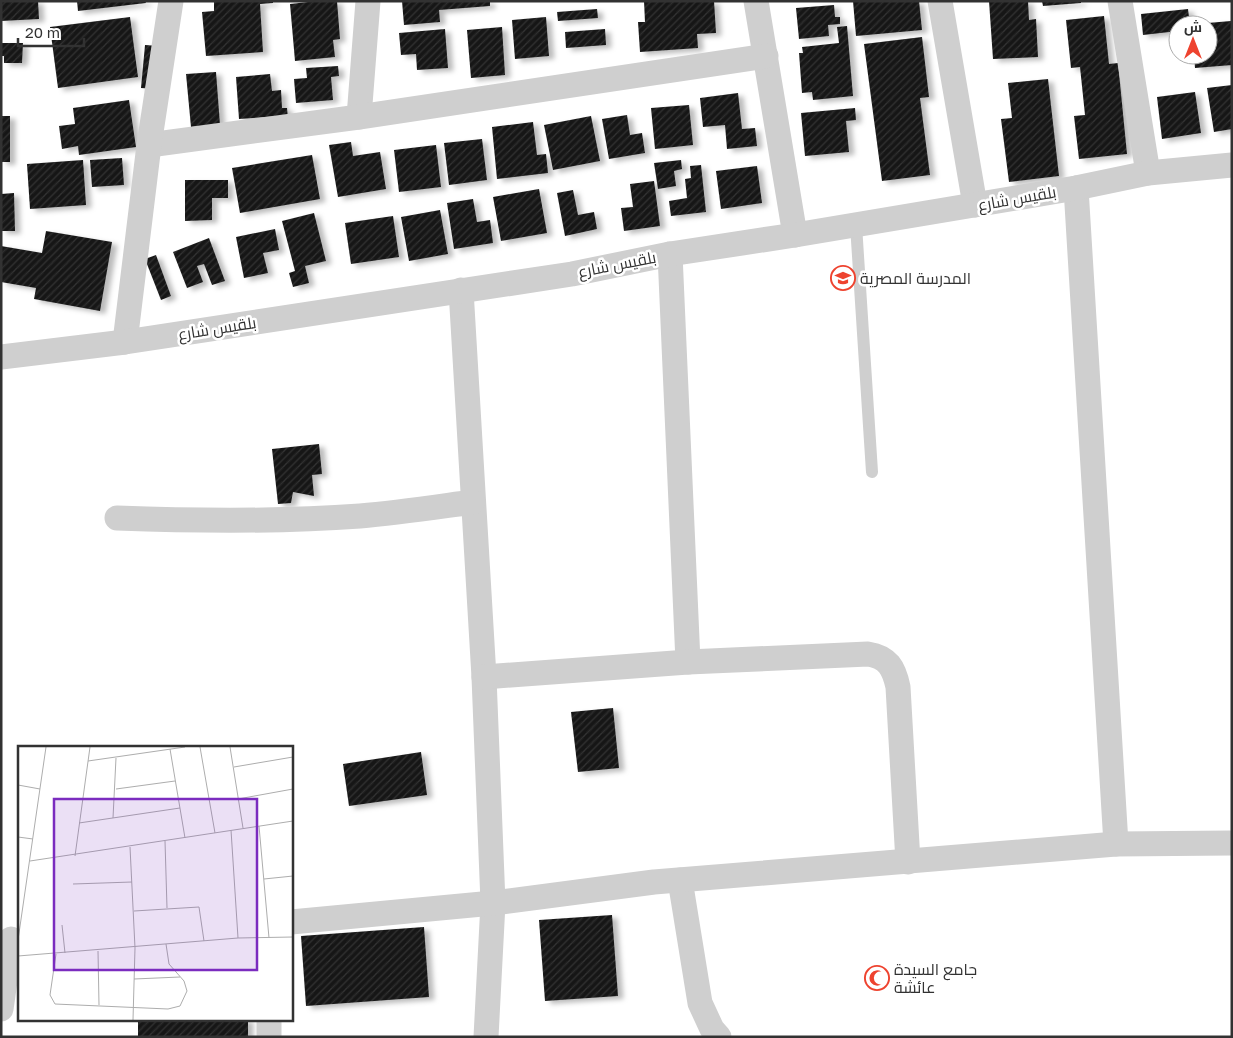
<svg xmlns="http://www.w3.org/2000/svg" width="1233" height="1038" font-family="'Golos Text',Cairo,sans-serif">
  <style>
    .building { fill: url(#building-hatch); filter: url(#shadow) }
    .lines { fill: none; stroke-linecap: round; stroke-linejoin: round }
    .service { stroke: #cfcfcf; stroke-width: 12 }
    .minor { stroke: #cfcfcf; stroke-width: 25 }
    .labels { text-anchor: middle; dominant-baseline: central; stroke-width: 5; stroke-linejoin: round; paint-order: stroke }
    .street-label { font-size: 16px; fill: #323232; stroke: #fff }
    .poi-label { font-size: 16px; fill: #323232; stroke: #fff; text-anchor: start }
    .inset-road { fill: none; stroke: #adadad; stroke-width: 1 }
    .view { fill: #7b2cbf; fill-opacity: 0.15; stroke: #7b2cbf; stroke-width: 2.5 }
    .inset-edge { fill: none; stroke: #323232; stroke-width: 2.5 }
  </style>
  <defs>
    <pattern id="building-hatch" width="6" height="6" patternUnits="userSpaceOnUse" patternTransform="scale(1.25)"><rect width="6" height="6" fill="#191919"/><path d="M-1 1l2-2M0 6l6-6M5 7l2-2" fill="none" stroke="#323232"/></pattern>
    <filter id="shadow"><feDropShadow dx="5.5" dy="3" stdDeviation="2.5" flood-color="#0004"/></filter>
  </defs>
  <rect width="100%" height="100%" fill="#fff"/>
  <g class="building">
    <polygon points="1,1 38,1 39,19 1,21"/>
    <polygon points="77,1 145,1 146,3 78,11"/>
    <polygon points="214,1 273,1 273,3 260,4 263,52 206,56 202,12 214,11"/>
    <polygon points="317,1 337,1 340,39 333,40 335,57 295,61 290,4"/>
    <polygon points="402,1 490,1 490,6 439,10 440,22 404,25"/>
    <polygon points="644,1 714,1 716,33 697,34 698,48 640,52 638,22 645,22"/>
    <polygon points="853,1 919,1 922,30 856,36"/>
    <polygon points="989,1 1028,1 1029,20 1036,19 1038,57 993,59"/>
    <polygon points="1042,1 1081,1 1081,3 1043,6"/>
    <polygon points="834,5 835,17 840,17 840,24 828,25 829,36 799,39 796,8"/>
    <polygon points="597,9 598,18 558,21 557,12"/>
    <polygon points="1188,9 1190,25 1178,25 1178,31 1143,35 1141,14"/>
    <polygon points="1104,16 1109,64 1118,63 1127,154 1079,159 1074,116 1085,115 1080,67 1071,68 1066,20"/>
    <polygon points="130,17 138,77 58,88 50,27"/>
    <polygon points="546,17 549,56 515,59 512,20"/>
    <polygon points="1231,21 1232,65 1195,68 1194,55 1208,55 1208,25 1196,25 1196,24"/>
    <polygon points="847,26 853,96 813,100 812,92 802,93 799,53 803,53 802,47 839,43 837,27"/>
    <polygon points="502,27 505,75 471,78 467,30"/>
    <polygon points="445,29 448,68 417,70 416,54 401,55 399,33"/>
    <polygon points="605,29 606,45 566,48 565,32"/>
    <polygon points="922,37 929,97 920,98 930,175 882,181 864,44"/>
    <polygon points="1,43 23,43 22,63 4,63 4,56 1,56"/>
    <polygon points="145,45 160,46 156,89 141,88"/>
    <polygon points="338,66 339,76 331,77 333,100 296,103 294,79 307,78 306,68"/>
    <polygon points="216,72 220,125 191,127 186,74"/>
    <polygon points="270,74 272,91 281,90 282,108 287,108 288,119 278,116 239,119 236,77"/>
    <polygon points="1048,79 1059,176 1009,182 1001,119 1012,118 1008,83"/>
    <polygon points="1232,85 1232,129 1214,132 1207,88"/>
    <polygon points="1195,92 1201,133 1162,139 1157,97"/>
    <polygon points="738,93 742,129 755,128 757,146 727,149 725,125 703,127 700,98"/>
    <polygon points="129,100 136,147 79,155 78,146 62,149 59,126 75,124 73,108"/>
    <polygon points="689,105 693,145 655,149 651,108"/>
    <polygon points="855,108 856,120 846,121 849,152 805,156 801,113"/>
    <polygon points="627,115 630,135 642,133 645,153 609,159 602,119"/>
    <rect x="1" y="116" width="9" height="46"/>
    <polygon points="591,116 600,161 553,170 544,125"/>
    <polygon points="533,122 537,155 546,154 548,173 497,179 492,127"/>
    <polygon points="482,139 487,180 449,185 444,143"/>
    <polygon points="351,142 353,156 380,152 386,189 338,197 329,145"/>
    <polygon points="436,145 441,187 399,192 394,150"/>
    <polygon points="312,155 320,199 240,213 232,168"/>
    <polygon points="122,158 124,185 92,187 90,160"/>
    <polygon points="83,160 86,205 30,209 27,164"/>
    <polygon points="681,160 682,169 674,171 676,186 658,189 654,163"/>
    <polygon points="701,165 706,212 671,216 669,201 687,198 685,179 691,178 690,166"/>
    <polygon points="757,166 762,203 721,209 716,171"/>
    <polygon points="185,180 228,180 228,198 212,198 212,220 185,221"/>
    <polygon points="654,181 660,226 624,231 621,208 633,207 630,184"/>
    <polygon points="539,189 547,233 501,241 493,197"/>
    <polygon points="573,190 578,215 594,212 597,229 565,236 557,193"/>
    <polygon points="14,193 15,231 1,231 1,194"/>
    <polygon points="473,199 477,222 490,220 493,243 454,249 447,203"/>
    <polygon points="440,210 448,254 409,261 401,217"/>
    <polygon points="314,213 326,261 305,266 309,283 293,287 289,273 295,271 282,221"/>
    <polygon points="393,216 399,257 351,264 345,223"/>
    <polygon points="275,229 279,250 263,253 268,273 244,278 236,237"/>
    <polygon points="46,231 112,242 100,311 34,299 36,288 1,282 1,246 42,253"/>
    <polygon points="209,238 225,281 212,285 204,264 197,266 203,282 187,288 173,252"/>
    <polygon points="156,255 171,296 161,300 145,259"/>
    <polygon points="319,444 322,474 312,475 314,496 293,492 291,503 278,504 272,449"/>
    <polygon points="613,708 619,768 578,772 571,712"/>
    <polygon points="421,752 427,795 349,806 343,764"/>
    <polygon points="612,915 618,996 545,1001 539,920"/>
    <polygon points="424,927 429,997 306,1006 301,936"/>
    <rect x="138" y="1019" width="110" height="18"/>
  </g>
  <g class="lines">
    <polyline class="service" points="856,225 872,472"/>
    <g class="minor">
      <polyline points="756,1 795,235"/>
      <polyline points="940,1 975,205"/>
      <polyline points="1120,1 1148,173"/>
      <polyline points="359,117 368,1"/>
      <polyline points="149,145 359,117 766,56"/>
      <polyline points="1076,188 1116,844"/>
      <polyline points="670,254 688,662"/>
      <polyline points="461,290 484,677 493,903 486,1037"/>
      <polyline points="125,342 149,145 171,1"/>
      <polyline points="1,357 125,342 572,274 670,254 795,235 1076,188 1148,173 1232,165"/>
      <path d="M117 518C198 521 279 522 360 516 398 513 436 507 473 502"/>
      <path d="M484 677 688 662 868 654C888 657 894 668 898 687L908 862"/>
      <polyline points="680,880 700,1003 712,1029 719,1037"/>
      <polyline points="291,922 493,903 654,882 1116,844 1232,843"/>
      <polyline points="1,1009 11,939"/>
      <polyline points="269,1019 269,1037"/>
    </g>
  </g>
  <defs>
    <symbol id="school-ring" viewBox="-11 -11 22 22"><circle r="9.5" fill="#fff" stroke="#ee432f" stroke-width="1.5"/><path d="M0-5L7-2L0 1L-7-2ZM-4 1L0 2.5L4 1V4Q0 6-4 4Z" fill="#ee432f"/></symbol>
    <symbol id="mosque-ring" viewBox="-11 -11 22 22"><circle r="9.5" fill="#fff" stroke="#ee432f" stroke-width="1.5"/><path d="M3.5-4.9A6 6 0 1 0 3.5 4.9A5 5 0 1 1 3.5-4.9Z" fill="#ee432f"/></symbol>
  </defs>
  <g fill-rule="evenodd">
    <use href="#school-ring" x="829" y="264" width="28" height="28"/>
    <use href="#mosque-ring" x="863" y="964" width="28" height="28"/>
  </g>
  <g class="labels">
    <g class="street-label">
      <text transform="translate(1017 198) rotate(-10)">بلقيس شارع</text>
      <text transform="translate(617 264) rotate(-11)">بلقيس شارع</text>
      <text transform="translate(217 328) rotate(-9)">بلقيس شارع</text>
    </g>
    <g class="poi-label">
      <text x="860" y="278">المدرسة المصرية</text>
      <text x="894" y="969">جامع السيدة<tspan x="894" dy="18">عائشة</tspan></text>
    </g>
  </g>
  <g transform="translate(18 746)">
    <rect width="275" height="275" fill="#fff"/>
    <path class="inset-road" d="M182 1 197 87M212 1 225 82M152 3 167 92M70 15 167 1M216 21 275 11M0 39 22 43M98 43 157 35M220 53 275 43M95 72 98 12M61 77 162 62M241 80 251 192M213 84 220 192M0 91 15 93M147 95 149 162M112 101 117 202 115 274M57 110 72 1M12 115 275 75M246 133 275 130M55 138 114 136M116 165 181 161 186 195M44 179 47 207M0 194 28 1M80 205 81 259M38 208 32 249 37 258 150 263 162 260 169 245 166 235 151 218 148 198M0 210 220 192 275 191M116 233 162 231"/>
    <path class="view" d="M36 53H239V224H36Z"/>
    <rect width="275" height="275" class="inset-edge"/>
  </g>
  <rect width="1233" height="1038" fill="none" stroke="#323232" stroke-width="5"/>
  <g transform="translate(1193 40)"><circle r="24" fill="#ffffff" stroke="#adadad"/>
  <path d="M0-4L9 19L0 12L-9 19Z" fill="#ee432f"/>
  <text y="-8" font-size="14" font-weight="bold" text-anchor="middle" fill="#323232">ش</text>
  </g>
  <path d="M18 38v8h66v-8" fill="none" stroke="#323232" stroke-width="2.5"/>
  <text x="25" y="38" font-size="15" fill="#323232" stroke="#ffffff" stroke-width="4" paint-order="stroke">20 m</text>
</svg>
